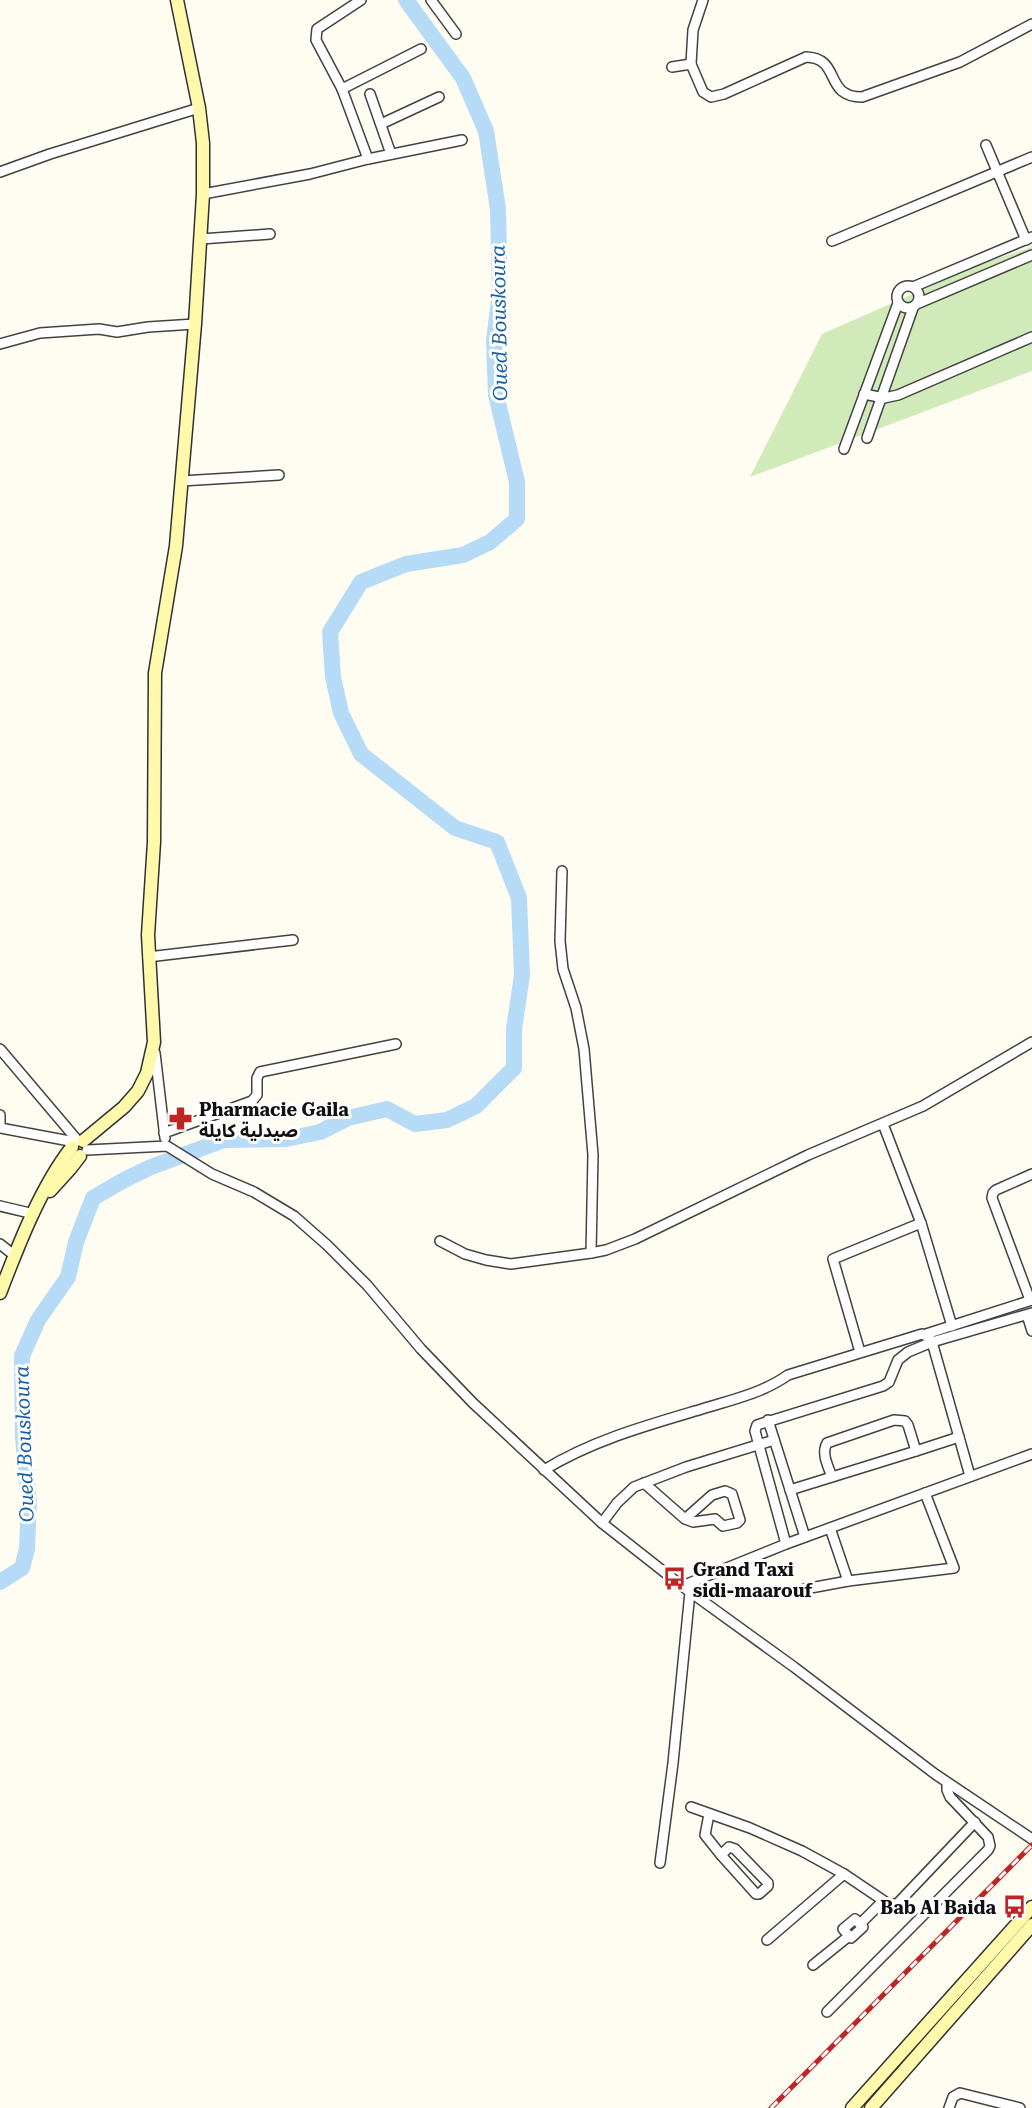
<svg xmlns="http://www.w3.org/2000/svg" width="1032" height="2108" font-family="'Roboto Serif','Noto Sans Arabic',serif">
  <style>
    .green { fill: #d1eaba }
    .lines { fill: none; stroke-linecap: round; stroke-linejoin: round }
    .river { stroke: #b5dbf7; stroke-width: 16 }
    .street-casing { stroke: #424242; stroke-width: 12 }
    .secondary-casing { stroke: #313131; stroke-width: 15 }
    .street { stroke: #fff; stroke-width: 9 }
    .secondary { stroke: #fff9ac; stroke-width: 12 }
    .rail-casing { stroke: #c02526; stroke-width: 5 }
    .rail { stroke: #fff; stroke-width: 3; stroke-dasharray: 9; stroke-linecap: butt }
    .labels { text-anchor: middle; dominant-baseline: central; stroke-width: 6; stroke-linejoin: round; paint-order: stroke }
    .poi-label { font-size: 18px; font-weight: bold; fill: #0f0f0f; stroke: #fff; text-anchor: start }
    .water-label { font-size: 20px; font-style: italic; fill: #175fa2; stroke: #fff }
  </style>
  <rect width="100%" height="100%" fill="#fffdf1"/>
  <polygon class="green" points="1032,247 1032,371 750,477 822,334 981,264"/>
  <g class="lines">
    <polyline class="river" points="0,1582 22,1568 27,1549 29,1502 23,1437 22,1356 38,1320 68,1277 76,1242 93,1198 124,1180 151,1167 224,1140 286,1139 320,1132 348,1118 387,1109 415,1124 447,1120 476,1106 514,1068 514,1029 522,975 519,898 497,842 455,828 361,754 341,713 333,677 330,632 361,582 406,564 463,555 490,542 517,519 517,482 496,395 494,340 500,293 498,209 486,131 463,78 406,0"/>
    <defs>
      <g id="street">
        <polyline points="361,0 317,29 316,40 342,89 368,159"/>
        <polyline points="431,0 456,34"/>
        <polyline points="691,64 693,30 703,0"/>
        <path d="M672 67 691 64 703 92 711 97 724 94 806 57C842 58 823 97 862 97L960 62 1032 24"/>
        <polyline points="342,89 421,49"/>
        <polyline points="370,94 391,154"/>
        <polyline points="381,124 439,97"/>
        <polyline points="986,145 1026,240"/>
        <polyline points="0,172 50,154 199,108"/>
        <polyline points="203,194 310,174 368,159 462,140"/>
        <polyline points="201,239 270,234"/>
        <polyline points="832,241 1032,157"/>
        <circle cx="908" cy="297" r="11"/>
        <polyline points="913,287 1032,237"/>
        <polyline points="919,303 1032,255"/>
        <polyline points="0,344 40,333 99,329 117,332 148,327 195,324"/>
        <polyline points="864,394 884,398 898,395 1032,337"/>
        <polyline points="867,438 913,308"/>
        <polyline points="844,449 898,303"/>
        <polyline points="181,481 279,475"/>
        <polyline points="562,871 560,941 563,969 576,1008 584,1049 593,1155 591,1253"/>
        <polyline points="148,957 293,940"/>
        <polyline points="0,1049 78,1141"/>
        <polyline points="155,1053 165,1138"/>
        <polyline points="0,1115 0,1125"/>
        <polyline points="883,1124 921,1223"/>
        <polyline points="0,1128 75,1142"/>
        <polyline points="164,1133 252,1101 257,1095 257,1078 260,1072 396,1044"/>
        <polyline points="87,1150 167,1146 212,1174 254,1192 294,1216 327,1245 367,1285 421,1349 473,1403 602,1523 682,1586 794,1667 935,1774 1032,1839"/>
        <polyline points="0,1206 34,1214"/>
        <polyline points="440,1241 465,1254 486,1260 511,1264 591,1253 606,1250 635,1239 808,1155 923,1106 1032,1042"/>
        <polyline points="0,1244 15,1256"/>
        <polyline points="1030,1300 992,1198 993,1193 996,1190 1032,1174"/>
        <polyline points="1027,1315 1032,1331"/>
        <polyline points="926,1334 1032,1300"/>
        <polyline points="860,1352 833,1259 921,1223 952,1326"/>
        <polyline points="768,1420 805,1537"/>
        <polyline points="916,1451 959,1437"/>
        <path d="M544 1470C593 1440 648 1425 702 1409 731 1400 763 1393 788 1375L922 1334 929 1337 932 1342 970 1476"/>
        <polyline points="644,1483 685,1519 693,1522 715,1519 723,1526 737,1523 740,1520 732,1494 725,1491 712,1495 685,1519"/>
        <path d="M790 1490 916 1451 908 1425 905 1421 894 1420 827 1443C821 1453 828 1466 832 1477"/>
        <polyline points="602,1523 617,1503 634,1487 686,1467 774,1440"/>
        <polyline points="830,1528 848,1581"/>
        <polyline points="786,1544 755,1431 757,1425 883,1386 889,1382 898,1360 908,1352 932,1342 1032,1313"/>
        <polyline points="682,1586 786,1544 1032,1454"/>
        <polyline points="805,1589 848,1581 954,1568 925,1493"/>
        <polyline points="691,1807 750,1828 802,1851 844,1874 890,1905 898,1903 975,1822"/>
        <polyline points="709,1814 705,1835 721,1855"/>
        <polygon points="729,1847 735,1849 768,1883 768,1886 759,1894 756,1894 721,1855"/>
        <polyline points="660,1863 673,1763 690,1592"/>
        <polygon points="855,1919 863,1927 851,1938 843,1929"/>
        <polyline points="861,1923 883,1901"/>
        <polyline points="767,1940 844,1874"/>
        <polyline points="813,1965 849,1936"/>
        <polyline points="827,2012 988,1850 990,1846 988,1837 950,1797 947,1790 947,1783"/>
        <polyline points="949,2108 953,2097 960,2093 1020,2108"/>
      </g>
      <g id="secondary">
        <polyline points="83,1141 124,1107 138,1091 147,1073 154,1042 148,935 154,842 155,673 176,546 195,324 203,194 203,143 199,108 177,0"/>
        <polyline points="50,1191 70,1169 80,1156"/>
        <path d="M0 1293C18 1246 41 1186 72 1147"/>
        <polyline points="852,2108 1032,1907"/>
        <polyline points="871,2108 1032,1925"/>
      </g>
    </defs>
    <use href="#street" class="street-casing"/>
    <use href="#secondary" class="secondary-casing"/>
    <use href="#street" class="street"/>
    <use href="#secondary" class="secondary"/>
    <defs>
      <polyline id="rail" points="771,2108 1032,1845"/>
    </defs>
    <use href="#rail" class="rail-casing"/>
    <use href="#rail" class="rail"/>
  </g>
  <defs>
    <symbol id="pharmacy-bare" viewBox="-9 -9 18 18"><path d="M-2-6h4v4h4v4h-4v4h-4v-4h-4v-4h4Z" fill="#c02526" stroke="#fff" stroke-width="2.5" paint-order="stroke"/></symbol>
    <symbol id="bus-bare" viewBox="-9 -9 18 18"><path d="M-5-6H5V4H4V6H2V4H-2V6H-4V4H-5ZM-3.5-4V0h7V-4ZM-3.5 1.2v1.5H-2V1.2ZM2 1.2v1.5H3.5V1.2Z" fill="#c02526" stroke="#fff" stroke-width="2.5" paint-order="stroke"/></symbol>
  </defs>
  <g fill-rule="evenodd">
    <use href="#pharmacy-bare" x="164" y="1102" width="33" height="33"/>
    <use href="#bus-bare" x="658" y="1562" width="33" height="33"/>
    <use href="#bus-bare" x="998" y="1890" width="33" height="33"/>
  </g>
  <g class="labels">
    <g class="poi-label">
      <text x="199" y="1109">Pharmacie Gaila<tspan x="199" dy="21">صيدلية كايلة</tspan></text>
      <text x="693" y="1569">Grand Taxi<tspan x="693" dy="21">sidi-maarouf</tspan></text>
      <text x="996" y="1907" text-anchor="end">Bab Al Baida</text>
    </g>
    <g class="water-label">
      <text transform="translate(499 323) rotate(-91)">Oued Bouskoura</text>
      <text transform="translate(24 1444) rotate(-92)">Oued Bouskoura</text>
    </g>
  </g>
</svg>
